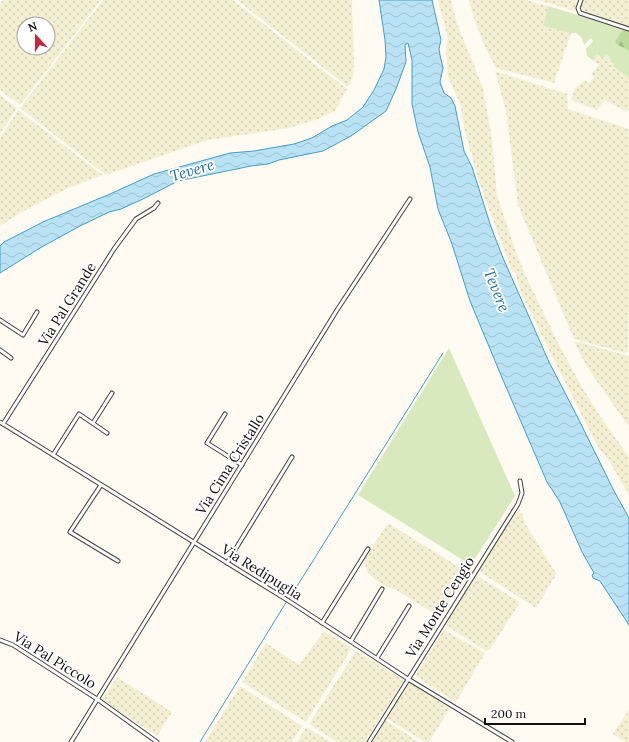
<svg xmlns="http://www.w3.org/2000/svg" width="629" height="742" font-family="Lora,serif">
  <style>
    .farmland { fill: url(#farmland-dots); fill-rule: evenodd }
    .grass { fill: #d7e9bd }
    .forest { fill: url(#forest-firs) }
    .water { fill: url(#water-waves); stroke: #429fc9 }
    .lines { fill: none; stroke-linecap: round; stroke-linejoin: round }
    .stream { stroke: #429fc9; stroke-width: 1 }
    .minor-casing { stroke: #434343; stroke-width: 5 }
    .minor { stroke: #fff; stroke-width: 3 }
    .labels { text-anchor: middle; dominant-baseline: central; stroke-width: 4; stroke-linejoin: round; paint-order: stroke }
    .street-label { font-size: 14px; fill: #101010; stroke: #fff }
    .water-label { font-size: 15px; font-style: italic; fill: #1c719f; stroke: #fff }
  </style>
  <defs>
    <pattern id="farmland-dots" width="8" height="8" patternUnits="userSpaceOnUse"><rect width="8" height="8" fill="#f4efd3"/><path d="M2 2h.1M6 6h.1" fill="none" stroke="#d0ccb4" stroke-width="1.8" stroke-linecap="round"/></pattern>
    <pattern id="forest-firs" width="22" height="20" patternUnits="userSpaceOnUse"><rect width="22" height="20" fill="#bdd99c"/><path d="M5 1l3.5 6h-7zM16 11l3.5 6h-7z" fill="#a1b985"/></pattern>
    <pattern id="water-waves" width="16" height="10" patternUnits="userSpaceOnUse"><rect width="16" height="10" fill="#b9e3f4"/><path d="M0 5q4-4 8 0t8 0" fill="none" stroke="#9ec2d0"/></pattern>
  </defs>
  <rect width="100%" height="100%" fill="#fffbf3"/>
  <g class="farmland">
    <path d="M3 0H101L20 105 0 90V4ZM24 24H48V48H24Z"/>
    <polygon points="103,0 233,0 347,89 335,111 318,119 289,128 208,140 106,175 20,108"/>
    <polygon points="237,0 352,0 354,62 353,76 348,87"/>
    <polygon points="438,0 451,0 457,23 483,88 492,139 497,195 514,246 524,272 558,343 582,387 598,413 629,457 629,495 609,461 598,447 549,350 521,293 515,273 512,271 481,188 464,129 461,106 448,77 446,48 448,39"/>
    <polygon points="469,0 527,0 548,6 543,26 571,33 554,83 496,68 484,45 474,18"/>
    <polygon points="538,0 578,0 575,11"/>
    <polygon points="582,0 629,0 629,27 583,12 580,6"/>
    <polygon points="597,54 603,58 606,54 611,59 610,61 614,64 613,66 629,78 629,109 627,112 605,100 597,110 571,100 575,88 585,80 589,83 594,77 591,74 599,65 592,60"/>
    <polygon points="495,71 567,94 568,109 629,129 629,306 628,352 625,353 574,339 518,205 506,111"/>
    <polygon points="0,95 17,108 0,134"/>
    <polygon points="18,110 103,175 68,188 20,213 0,226 0,138"/>
    <polygon points="574,342 579,342 629,356 629,427 587,367"/>
    <polygon points="519,512 522,514 526,525 556,573 556,575 536,608 480,572 479,570 513,515"/>
    <polygon points="388,523 467,572 440,617 396,590 378,582 368,573 364,560"/>
    <polygon points="476,575 518,601 519,604 490,649 486,651 445,625"/>
    <polygon points="444,630 485,653 456,702 415,676"/>
    <polygon points="324,631 352,648 306,722 242,682 266,643 299,665"/>
    <polygon points="356,651 404,680 365,742 337,742 309,724"/>
    <polygon points="117,677 172,712 157,736 102,700"/>
    <polygon points="409,682 450,708 429,742 425,742 386,718"/>
    <polygon points="240,686 302,726 292,742 205,742"/>
    <polygon points="629,709 629,742 626,742 613,734"/>
    <polygon points="385,720 419,742 371,742"/>
    <polygon points="306,727 331,742 297,742"/>
  </g>
  <g class="grass">
    <polygon points="548,6 623,29 615,41 616,44 629,51 629,78 613,66 614,64 610,61 611,59 606,54 603,58 597,54 592,60 587,56 586,49 593,41 591,38 584,45 582,38 576,33 571,33 543,26"/>
    <polygon points="449,348 515,496 471,565 358,495"/>
  </g>
  <polygon class="forest" points="623,29 629,31 629,51 616,44 615,41"/>
  <polygon class="water" points="379,0 432,0 441,40 439,49 440,55 443,68 440,82 444,93 451,98 455,106 464,151 472,167 491,227 503,258 549,362 577,416 614,491 629,518 629,625 600,581 593,578 592,575 594,573 582,552 560,502 547,482 503,380 470,301 452,244 438,209 430,167 418,132 412,104 412,60 408,43 405,45 406,62 396,89 386,111 351,136 323,151 279,160 268,164 251,166 178,181 143,199 121,209 109,212 80,226 40,248 0,273 0,246 4,242 43,222 110,194 154,174 230,153 254,151 294,144 312,138 332,126 347,120 363,107 374,90 384,69 386,57 385,40"/>
  <g class="lines">
    <g class="stream">
      <polyline points="289,599 443,353"/>
      <polyline points="200,742 287,601"/>
    </g>
    <defs>
      <g id="minor">
        <polyline points="581,0 578,8 580,13 629,29"/>
        <polyline points="0,320 23,335 37,312"/>
        <polyline points="0,350 11,358"/>
        <polyline points="225,414 207,443 242,465"/>
        <polyline points="0,422 292,603 408,679 512,742"/>
        <polyline points="93,423 112,393"/>
        <polyline points="3,424 114,249 136,219 154,208 158,203"/>
        <polyline points="53,455 79,414 107,433"/>
        <polyline points="101,485 70,532 118,561"/>
        <polyline points="227,563 292,457"/>
        <polyline points="322,623 368,549"/>
        <polyline points="0,640 13,645 97,699 157,742"/>
        <polyline points="351,641 382,589"/>
        <polyline points="377,658 409,606"/>
        <polyline points="71,742 337,310 410,199"/>
        <polyline points="369,742 518,504 522,493 520,481"/>
      </g>
    </defs>
    <use href="#minor" class="minor-casing"/>
    <use href="#minor" class="minor"/>
  </g>
  <g class="labels">
    <g class="street-label">
      <text transform="translate(67 304) rotate(-58)">Via Pal Grande</text>
      <text transform="translate(230 464) rotate(-58)">Via Cima Cristallo</text>
      <text transform="translate(262 572) rotate(32)">Via Redipuglia</text>
      <text transform="translate(440 607) rotate(-58)">Via Monte Cengio</text>
      <text transform="translate(55 660) rotate(32)">Via Pal Piccolo</text>
    </g>
    <g class="water-label">
      <text transform="translate(192 170) rotate(-16)">Tevere</text>
      <text transform="translate(497 290) rotate(68)">Tevere</text>
    </g>
  </g>
  <g transform="translate(36 36) rotate(339)"><circle r="19" fill="#ffffff" stroke="#9f9f9f"/>
  <path d="M0-3L7 15L0 10L-7 15Z" fill="#bc2b3f"/>
  <text y="-6" font-size="11" font-weight="bold" text-anchor="middle" fill="#101010">N</text>
  </g>
  <path d="M485 718v6h100v-6" fill="none" stroke="#101010" stroke-width="2"/>
  <text x="491" y="718" font-size="12" fill="#101010" stroke="#ffffff" stroke-width="3" paint-order="stroke">200 m</text>
</svg>
